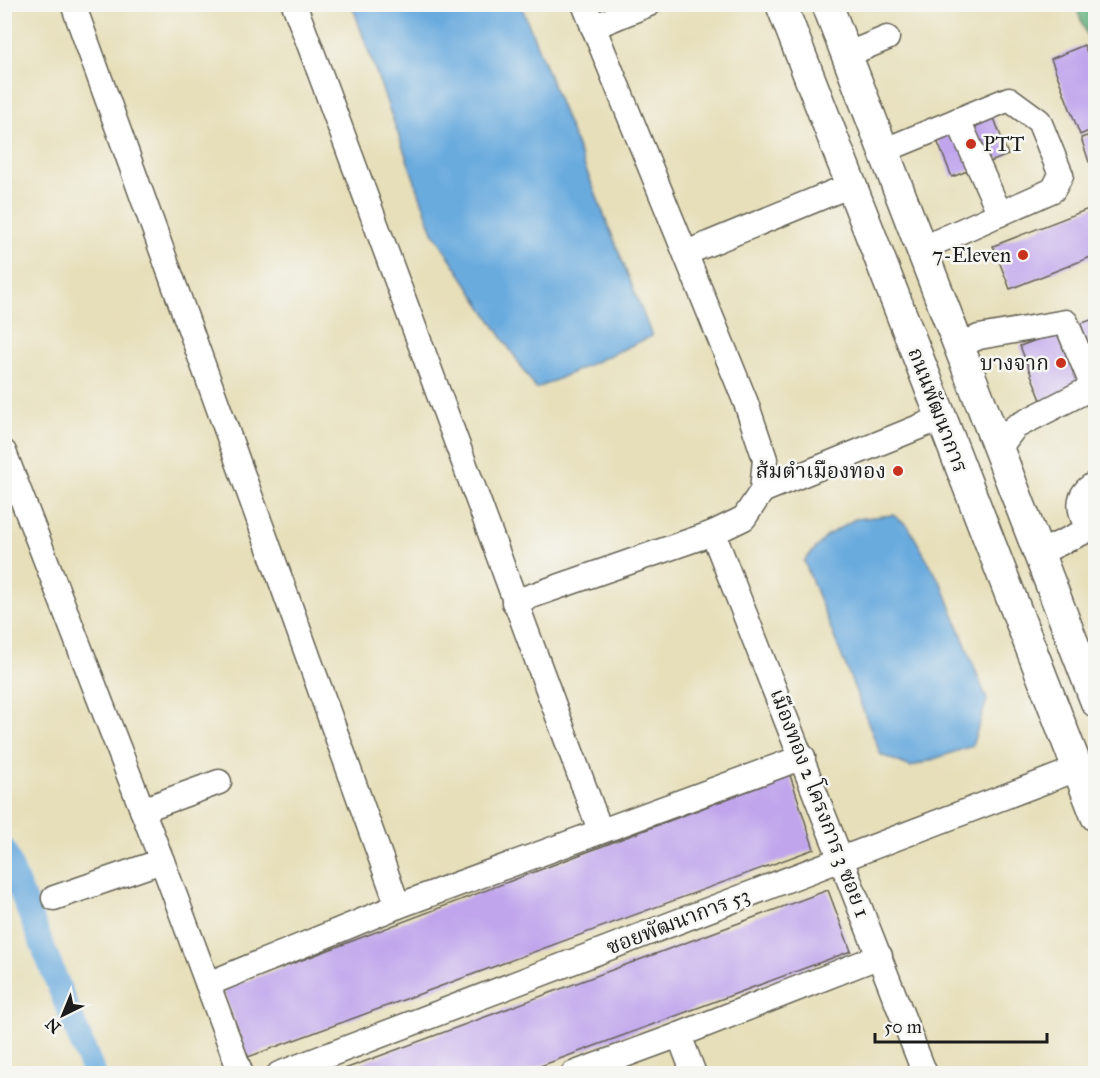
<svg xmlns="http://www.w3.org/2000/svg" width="1100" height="1078" font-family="'IM FELL Great Primer','Noto Serif Thai',serif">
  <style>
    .forest { fill: #62b07b; stroke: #3f664c; stroke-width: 1.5 }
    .water { fill: #6babde; stroke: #44647d; stroke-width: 1.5 }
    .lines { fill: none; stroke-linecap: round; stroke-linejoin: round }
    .canal { stroke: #6babde; stroke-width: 24 }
    .building { fill: #c0a5ec }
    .minor-casing { stroke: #636053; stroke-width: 27 }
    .major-casing { stroke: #636053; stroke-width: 33 }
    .minor { stroke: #fff; stroke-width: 24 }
    .major { stroke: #fff; stroke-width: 30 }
    .poi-dot { fill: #c8321e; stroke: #f6f6f2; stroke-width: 2 }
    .labels { text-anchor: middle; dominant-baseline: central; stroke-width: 5; stroke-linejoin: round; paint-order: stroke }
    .poi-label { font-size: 21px; fill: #1c1c1c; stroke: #f6f6f2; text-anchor: end }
    .street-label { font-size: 21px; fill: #1c1c1c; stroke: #f6f6f2 }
  </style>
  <rect width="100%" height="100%" fill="#f6f6f2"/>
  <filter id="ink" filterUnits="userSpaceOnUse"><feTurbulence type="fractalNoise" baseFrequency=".0167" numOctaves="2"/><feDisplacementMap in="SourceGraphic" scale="12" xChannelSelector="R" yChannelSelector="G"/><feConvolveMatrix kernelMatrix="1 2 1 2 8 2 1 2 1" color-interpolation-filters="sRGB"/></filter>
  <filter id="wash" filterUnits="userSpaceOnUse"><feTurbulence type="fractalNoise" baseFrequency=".008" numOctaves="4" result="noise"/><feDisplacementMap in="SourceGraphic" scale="24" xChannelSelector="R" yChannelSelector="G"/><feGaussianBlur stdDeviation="1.35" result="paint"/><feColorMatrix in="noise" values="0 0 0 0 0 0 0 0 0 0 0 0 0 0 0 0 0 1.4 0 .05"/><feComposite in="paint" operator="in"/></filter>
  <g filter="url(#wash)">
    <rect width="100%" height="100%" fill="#e7dfba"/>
    <polygon class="forest" points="1075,5 1095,5 1095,55"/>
    <g class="water">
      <polygon points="352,5 521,5 652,336 536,389 433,232"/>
      <polygon points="893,515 908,526 943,587 987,700 972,746 911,767 881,755 804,561 828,535 855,519"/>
    </g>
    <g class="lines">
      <polyline class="canal" points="4,850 94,1074"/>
    </g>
    <g id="blocks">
      <g class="building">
        <polygon points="1084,45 1096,73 1096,128 1080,135 1051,59"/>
        <polygon points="991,110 1008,155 952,177 934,133"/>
        <polygon points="1096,133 1096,158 1089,162 1081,138"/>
        <polygon points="1096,206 1096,255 1010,289 993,246"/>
        <polygon points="1096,318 1096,380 1041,400 1020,346"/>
        <polygon points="790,775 814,849 248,1057 223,990"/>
        <polygon points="828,890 851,951 519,1074 331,1074"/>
      </g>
    </g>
  </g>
  <g filter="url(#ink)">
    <use href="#blocks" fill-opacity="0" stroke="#636053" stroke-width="1.5"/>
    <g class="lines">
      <defs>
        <g id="minor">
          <polyline points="73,4 398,906"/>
          <path d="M294 4C398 279 497 556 600 830"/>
          <polyline points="593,27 649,4"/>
          <polyline points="846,55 887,38"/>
          <polyline points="958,120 1000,214"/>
          <polyline points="883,151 1009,99 1039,121 1061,175 1053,190 921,249"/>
          <polyline points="686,253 851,185"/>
          <polyline points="958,346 979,337 1066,322 1093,387 1015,427 997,451"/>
          <polyline points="4,452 162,861 241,1074"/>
          <polyline points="762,491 941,418"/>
          <polyline points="713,533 925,1074"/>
          <path d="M1037 554 1088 530C1079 511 1074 495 1096 483"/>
          <polyline points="514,602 713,533 744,518 762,491 765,459 746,403 584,4"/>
          <polyline points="142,810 219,782"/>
          <polyline points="54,898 162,861"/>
          <polyline points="208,984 398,906 803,757"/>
          <polyline points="679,1035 694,1074"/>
          <polyline points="279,1074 1077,769"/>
          <polyline points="573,1074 679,1035 880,956"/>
        </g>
        <g id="major">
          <polyline points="781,4 1096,816"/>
          <polyline points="827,4 1096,702"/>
        </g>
      </defs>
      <use href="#minor" class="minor-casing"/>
      <use href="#major" class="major-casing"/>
      <use href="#minor" class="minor"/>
      <use href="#major" class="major"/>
    </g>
  </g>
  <g class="poi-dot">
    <circle cx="971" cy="144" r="6"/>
    <circle cx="1023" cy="255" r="6"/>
    <circle cx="1061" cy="363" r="6"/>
    <circle cx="898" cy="471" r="6"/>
  </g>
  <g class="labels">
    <g class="poi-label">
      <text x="983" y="144" text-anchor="start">PTT</text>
      <text x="1011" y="255">7-Eleven</text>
      <text x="1049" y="363">บางจาก</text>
      <text x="886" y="471">ส้มตำเมืองทอง</text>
    </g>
    <g class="street-label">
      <text transform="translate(938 410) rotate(69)">ถนนพัฒนาการ</text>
      <text transform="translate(820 803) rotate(69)">เมืองทอง 2 โครงการ 3 ซอย 1</text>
      <text transform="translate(678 921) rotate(-21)">ซอยพัฒนาการ 53</text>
    </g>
  </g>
  <rect width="1100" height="1078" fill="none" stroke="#f6f6f2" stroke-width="24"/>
  <g transform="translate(63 1015) rotate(223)" stroke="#f6f6f2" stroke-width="4.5" paint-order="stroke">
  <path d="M0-4.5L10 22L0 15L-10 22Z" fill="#1c1c1c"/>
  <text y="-9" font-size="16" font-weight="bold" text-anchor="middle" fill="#1c1c1c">N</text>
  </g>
  <path d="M875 1033v9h172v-9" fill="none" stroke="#1c1c1c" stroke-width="3"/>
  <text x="884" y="1033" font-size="18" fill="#1c1c1c" stroke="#f6f6f2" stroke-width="4.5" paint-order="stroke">50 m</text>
</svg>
